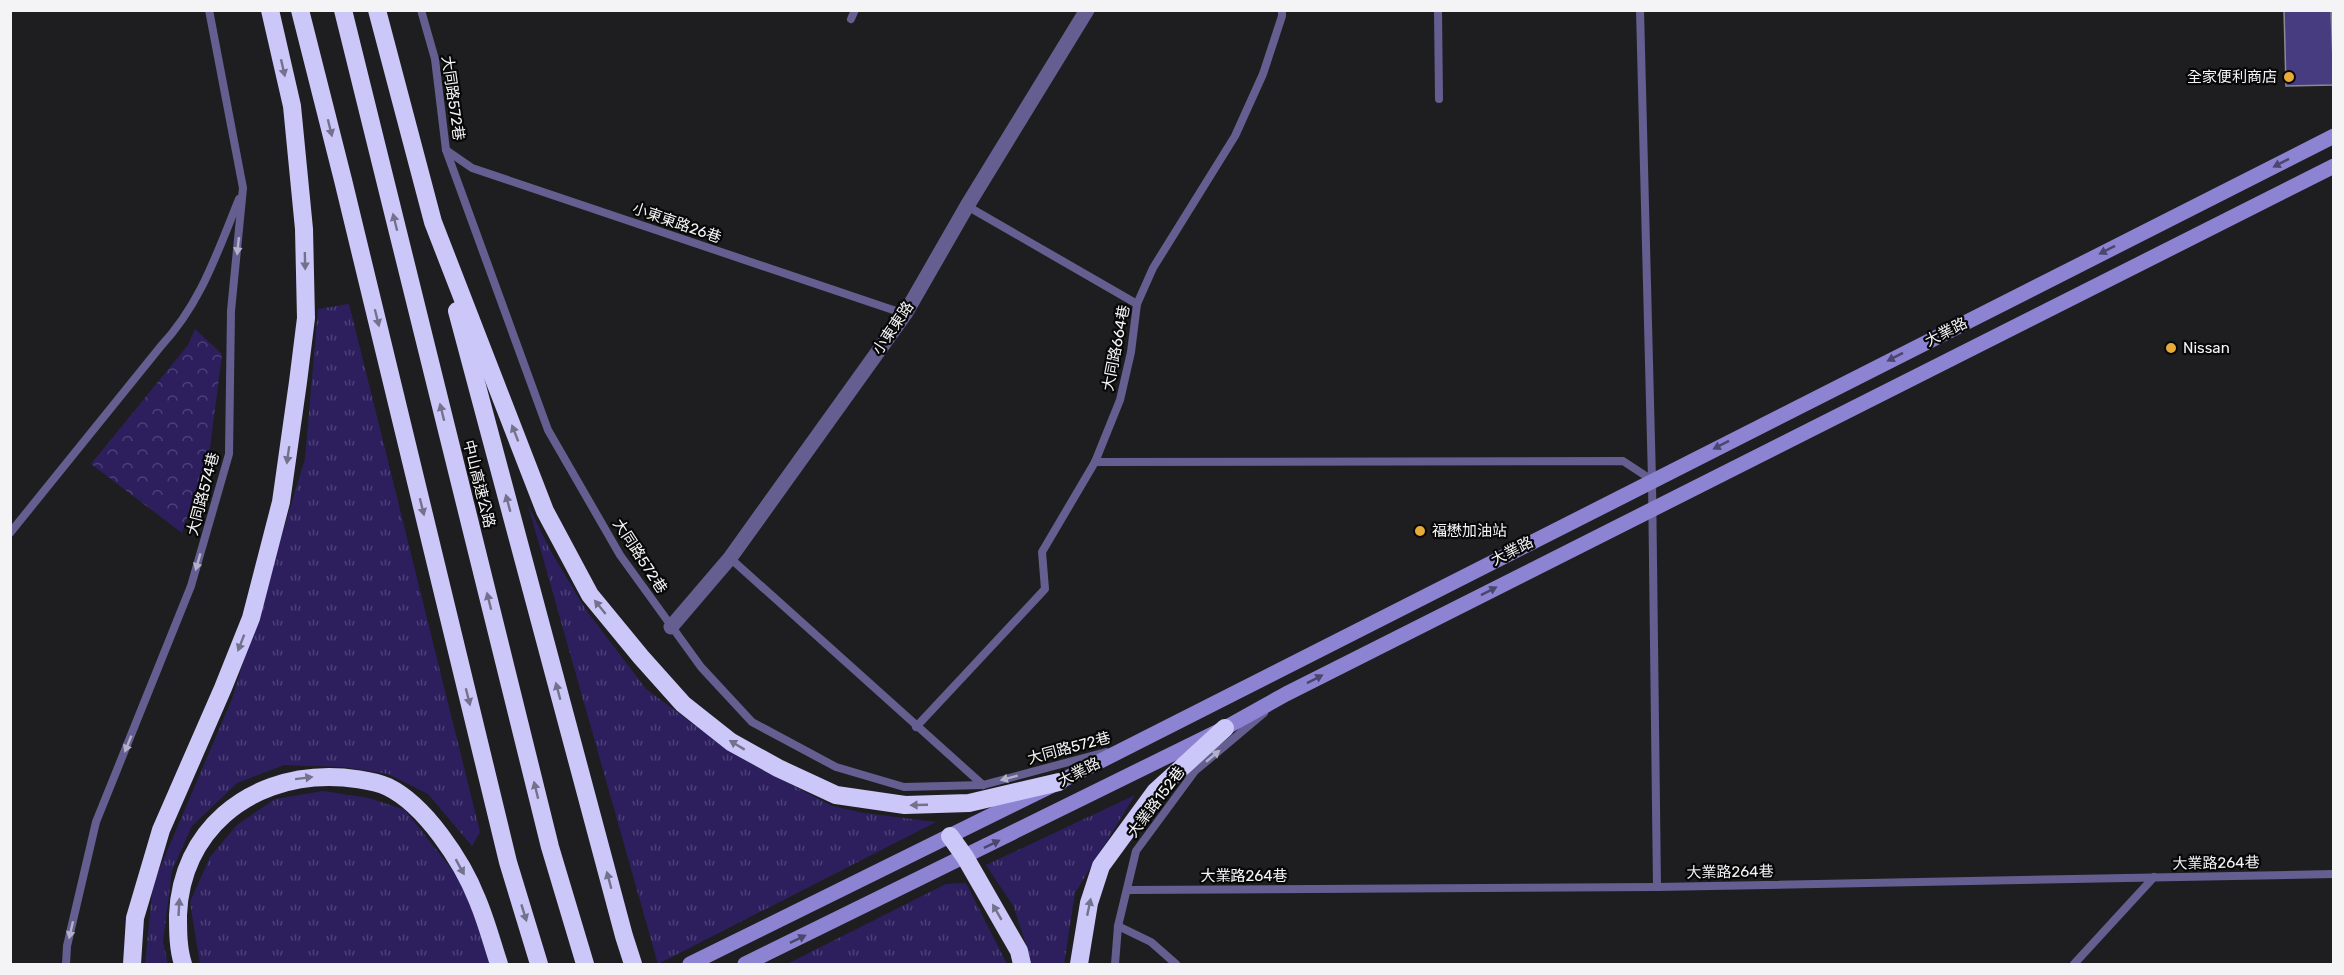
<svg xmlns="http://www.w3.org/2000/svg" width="2344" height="975" font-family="Rubik,'Noto Sans TC',sans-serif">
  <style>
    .grass { fill: url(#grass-tufts) }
    .park { fill: url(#park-crowns) }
    .building { fill: #483c81; stroke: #8b8b8e; stroke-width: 1.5 }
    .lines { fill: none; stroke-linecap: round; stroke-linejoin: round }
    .service { stroke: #645f90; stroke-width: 8 }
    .minor { stroke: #645f90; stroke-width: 15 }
    .secondary { stroke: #8d83d3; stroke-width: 15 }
    .motorway { stroke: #cbc7f8; stroke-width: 18 }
    .oneway { fill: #73718c }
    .oneway2 { fill: #4a466e }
    .oneway3 { fill: #b3b1c8 }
    .poi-dot { fill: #e9ab38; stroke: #080809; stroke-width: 2 }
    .labels { text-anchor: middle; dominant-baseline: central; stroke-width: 4.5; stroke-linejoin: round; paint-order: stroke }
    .poi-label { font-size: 15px; fill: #f4f4f6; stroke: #080809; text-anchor: start }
    .street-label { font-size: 15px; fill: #f4f4f6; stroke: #080809 }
  </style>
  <defs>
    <pattern id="grass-tufts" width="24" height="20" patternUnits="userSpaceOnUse" patternTransform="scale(1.5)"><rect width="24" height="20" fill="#2d1f5e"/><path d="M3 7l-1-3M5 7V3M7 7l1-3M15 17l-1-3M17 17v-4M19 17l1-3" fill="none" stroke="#4c4076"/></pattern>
    <pattern id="park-crowns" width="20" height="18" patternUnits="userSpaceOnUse" patternTransform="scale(1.5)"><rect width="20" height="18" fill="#2d1f5e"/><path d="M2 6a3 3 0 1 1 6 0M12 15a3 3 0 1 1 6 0" fill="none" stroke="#4c4076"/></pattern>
  </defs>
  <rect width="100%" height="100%" fill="#1e1e20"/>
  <g class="grass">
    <polygon points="349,304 480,832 472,846 428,794 388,774 344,767 284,765 237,783 192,826 172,871 163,942 168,964 145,964 153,884 232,699 305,459 318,309"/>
    <polygon points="528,505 550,550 586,610 646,689 737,756 832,806 864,813 936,822 658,964"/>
    <polygon points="323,791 369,798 405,810 464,885 494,964 200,964 190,902 210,857 237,825 275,799"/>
    <polygon points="1135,795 1075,893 1064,964 1032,964 1014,907 986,865"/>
    <polygon points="966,883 1007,964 787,964 946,884"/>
  </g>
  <polygon class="park" points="195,329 222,354 210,448 182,533 91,464 188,345"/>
  <polygon class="building" points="2284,10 2331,10 2334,85 2286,86"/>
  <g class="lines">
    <g class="service">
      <polyline points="421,10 435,59 446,150 548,430 620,555 701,667 752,722 836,767 904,787 983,785 1106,752"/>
      <polyline points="1438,10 1439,99"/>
      <polyline points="1640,10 1652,480 1657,887"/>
      <polyline points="851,19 855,10"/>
      <polyline points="446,150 472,168 905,314"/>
      <polyline points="967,206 1137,304"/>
      <polyline points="1095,462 1623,461 1652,480"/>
      <path d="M10 533 161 346C201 303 217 253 239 199"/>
      <polyline points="730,558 983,785"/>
      <polyline points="916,727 1045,589 1042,552 1095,462 1120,400 1131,352 1137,304 1153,268 1235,136 1263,74 1282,16 1282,10"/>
      <polyline points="1127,890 1657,887 2334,874"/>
      <polyline points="1118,926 1151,942 1176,964"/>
      <polyline points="66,964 67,946 96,822 191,586 229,454 231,311 243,188 209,10"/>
      <polyline points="1115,964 1118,926 1136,851 1195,771 1264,713"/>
      <polyline points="2074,964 2154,877"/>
    </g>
    <polyline class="minor" points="671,627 730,558 905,314 967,206 1087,10"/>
    <g class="secondary">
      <polyline points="690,964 1059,782 2334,136"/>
      <polyline points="745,964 1225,728 1286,694 2334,166"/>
    </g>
    <g class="motorway">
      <polyline points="300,10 343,180 508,862 539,964"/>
      <polyline points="343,10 550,847 585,964"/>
      <polyline points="377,10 433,222 545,511 590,595 641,657 683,704 731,742 778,768 836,795 905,805 969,803 1059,782"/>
      <polyline points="457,311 624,936 633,964"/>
      <polyline points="950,836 965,857 1019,951 1022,964"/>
      <polyline points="132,964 135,918 161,830 223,688 251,618 281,502 298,382 306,318 304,229 292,106 270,10"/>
      <path d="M183 964C178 949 178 931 178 915 181 831 248 777 329 777 345 777 373 780 388 787 425 805 462 861 477 899 486 920 492 943 499 964"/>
      <polyline points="1079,964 1089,903 1101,866 1155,792 1225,728"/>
    </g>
  </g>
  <defs><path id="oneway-solid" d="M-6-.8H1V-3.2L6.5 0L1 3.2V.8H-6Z" transform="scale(1.5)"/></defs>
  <g class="oneway">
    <use href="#oneway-solid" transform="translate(283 68) rotate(77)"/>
    <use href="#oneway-solid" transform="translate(330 128) rotate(76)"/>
    <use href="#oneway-solid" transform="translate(395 222) rotate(-104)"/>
    <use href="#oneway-solid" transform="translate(305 261) rotate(89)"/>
    <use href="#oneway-solid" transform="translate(377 318) rotate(76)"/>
    <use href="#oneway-solid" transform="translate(442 412) rotate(-104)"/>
    <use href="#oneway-solid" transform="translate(515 433) rotate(-111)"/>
    <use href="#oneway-solid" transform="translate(288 455) rotate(98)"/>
    <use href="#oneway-solid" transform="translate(508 503) rotate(-105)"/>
    <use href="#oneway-solid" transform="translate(422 507) rotate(76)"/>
    <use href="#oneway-solid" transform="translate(489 601) rotate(-104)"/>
    <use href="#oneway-solid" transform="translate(600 607) rotate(-129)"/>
    <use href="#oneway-solid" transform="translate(241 643) rotate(111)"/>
    <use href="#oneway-solid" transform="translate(558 691) rotate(-105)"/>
    <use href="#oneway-solid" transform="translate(468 697) rotate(76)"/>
    <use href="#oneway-solid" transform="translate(737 745) rotate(-149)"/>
    <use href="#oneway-solid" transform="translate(304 778) rotate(-7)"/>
    <use href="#oneway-solid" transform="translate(536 790) rotate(-104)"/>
    <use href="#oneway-solid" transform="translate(919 805) rotate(178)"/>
    <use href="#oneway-solid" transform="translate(460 867) rotate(61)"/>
    <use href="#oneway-solid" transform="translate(609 880) rotate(-105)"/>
    <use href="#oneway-solid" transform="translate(179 907) rotate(-87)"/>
    <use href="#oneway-solid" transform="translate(1089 907) rotate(-78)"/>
    <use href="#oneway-solid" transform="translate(997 912) rotate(-120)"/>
    <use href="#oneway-solid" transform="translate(524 913) rotate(73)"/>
  </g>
  <g class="oneway2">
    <use href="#oneway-solid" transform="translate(2281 163) rotate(153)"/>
    <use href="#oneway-solid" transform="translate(2107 250) rotate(153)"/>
    <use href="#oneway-solid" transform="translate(1895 357) rotate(153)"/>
    <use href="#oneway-solid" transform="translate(1721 445) rotate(153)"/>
    <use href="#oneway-solid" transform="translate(1489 591) rotate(-27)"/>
    <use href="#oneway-solid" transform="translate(1315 679) rotate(-27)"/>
    <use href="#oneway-solid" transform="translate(992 844) rotate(-26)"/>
    <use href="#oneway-solid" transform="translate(798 939) rotate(-26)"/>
  </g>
  <g class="oneway3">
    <use href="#oneway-solid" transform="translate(238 246) rotate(96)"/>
    <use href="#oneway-solid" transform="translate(198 562) rotate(106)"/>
    <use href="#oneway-solid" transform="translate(128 744) rotate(112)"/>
    <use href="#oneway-solid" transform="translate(1213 756) rotate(-40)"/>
    <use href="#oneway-solid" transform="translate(1009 778) rotate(165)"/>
    <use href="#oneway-solid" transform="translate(71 930) rotate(103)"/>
  </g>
  <g class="poi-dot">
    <circle cx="2289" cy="77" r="6"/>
    <circle cx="2171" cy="348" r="6"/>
    <circle cx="1420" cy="531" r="6"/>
  </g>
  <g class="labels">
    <g class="poi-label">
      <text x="2277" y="77" text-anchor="end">全家便利商店</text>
      <text x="2183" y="348">Nissan</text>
      <text x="1432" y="531">福懋加油站</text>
    </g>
    <g class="street-label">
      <text transform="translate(453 98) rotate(82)">大同路572巷</text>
      <text transform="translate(677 223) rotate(19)">小東東路26巷</text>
      <text transform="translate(893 328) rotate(-56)">小東東路</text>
      <text transform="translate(1946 332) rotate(-27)">大業路</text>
      <text transform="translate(1116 348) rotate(-79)">大同路664巷</text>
      <text transform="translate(479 484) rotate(76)">中山高速公路</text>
      <text transform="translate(203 494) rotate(-75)">大同路574巷</text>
      <text transform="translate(1512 551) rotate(-27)">大業路</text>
      <text transform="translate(640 556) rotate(57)">大同路572巷</text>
      <text transform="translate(1069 748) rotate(-15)">大同路572巷</text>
      <text transform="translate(1079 772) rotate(-27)">大業路</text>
      <text transform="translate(1156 802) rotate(-53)">大業路152巷</text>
      <text transform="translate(2216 863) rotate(-1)">大業路264巷</text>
      <text transform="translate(1730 872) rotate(-1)">大業路264巷</text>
      <text x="1244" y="876">大業路264巷</text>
    </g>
  </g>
  <rect width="2344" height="975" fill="none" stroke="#f4f4f6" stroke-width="24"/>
</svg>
